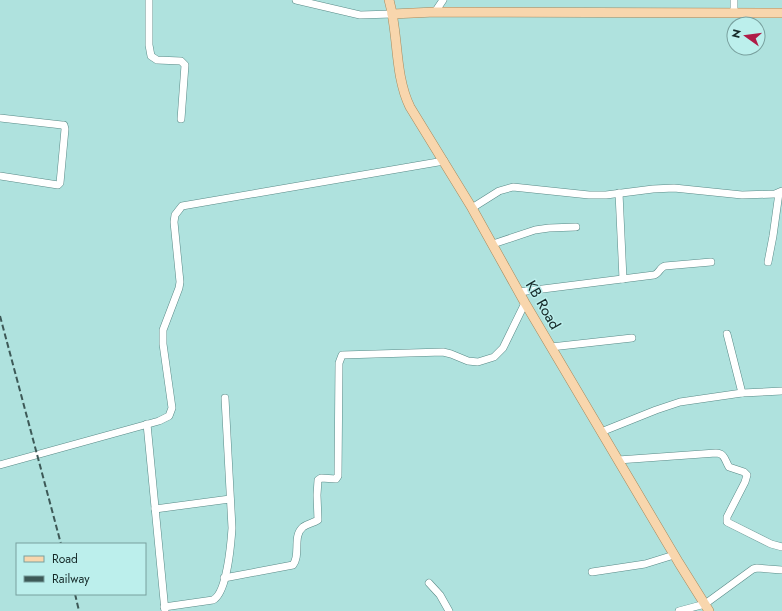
<svg xmlns="http://www.w3.org/2000/svg" width="782" height="611" font-family="Jost,sans-serif">
  <style>
    .lines { fill: none; stroke-linecap: round; stroke-linejoin: round }
    .minor-casing { stroke: #598a87; stroke-width: 8 }
    .major-casing { stroke: #a5885b; stroke-width: 10 }
    .minor { stroke: #fff; stroke-width: 7 }
    .major { stroke: #f8d6ad; stroke-width: 9 }
    .rail { stroke: #3d5957; stroke-width: 2; stroke-dasharray: 6 3; stroke-linecap: butt }
    .labels { text-anchor: middle; dominant-baseline: central; stroke-width: 3; stroke-linejoin: round; paint-order: stroke }
    .street-label { font-size: 15px; fill: #152928; stroke: #bcefec }
  </style>
  <rect width="100%" height="100%" fill="#afe2de"/>
  <g class="lines">
    <defs>
      <g id="minor">
        <polyline points="149,0 149,45 151,56 157,60 181,61 185,65 181,119"/>
        <polyline points="296,0 360,15 392,14"/>
        <polyline points="734,0 734,12"/>
        <polyline points="435,12 443,0"/>
        <polyline points="0,118 62,125 64,125 65,129 60,183 58,185 0,176"/>
        <polyline points="619,193 623,279"/>
        <polyline points="472,208 499,191 513,187 589,195 606,195 653,189 674,188 742,195 775,194 782,191"/>
        <polyline points="493,244 535,230 549,228 576,227"/>
        <polyline points="768,262 773,236 779,193"/>
        <path d="M519 292 654 275C659 274 660 267 665 266L711 262"/>
        <polyline points="727,334 742,393"/>
        <polyline points="551,347 632,338"/>
        <polyline points="147,424 165,611"/>
        <polyline points="601,432 656,410 680,402 742,393 782,391"/>
        <path d="M618 460 716 453C725 453 725 461 729 467L744 472 747 475 745 482 727 517V522L771 544 782 547"/>
        <polyline points="0,465 159,421 169,416 172,408 163,344 163,330 179,288 180,282 174,222 175,215 182,206 444,161"/>
        <polyline points="155,509 230,499"/>
        <polyline points="592,572 645,564 674,555"/>
        <path d="M224 578 293 565C301 555 292 536 303 527 307 524 313 523 318 520L317 495 318 480 321 478 336 479 338 476 339 363 342 355 443 352 451 354 468 361 478 362 494 357 503 348 525 303"/>
        <polyline points="429,583 440,595 449,611"/>
        <path d="M164 607 213 600C227 593 231 543 232 528L225 398"/>
        <polyline points="679,611 705,604 753,569 757,568 782,570"/>
      </g>
      <g id="major">
        <path d="M389 0C399 35 394 74 410 107L472 208 525 303 679 563 709 611"/>
        <polyline points="392,14 435,12 782,13"/>
      </g>
    </defs>
    <use href="#minor" class="minor-casing"/>
    <use href="#major" class="major-casing"/>
    <use href="#minor" class="minor"/>
    <use href="#major" class="major"/>
    <g class="rail">
      <polyline points="0,316 61,544"/>
      <polyline points="75,594 79,611"/>
    </g>
  </g>
  <g class="labels">
    <g class="street-label">
      <text transform="translate(543 305) rotate(60)">KB Road</text>
    </g>
  </g>
  <rect x="16" y="543" width="130" height="52" fill="#bcefec" stroke="#79a09e"/>
  <rect x="24" y="556" width="20" height="6" fill="#f8d6ad" stroke="#79a09e"/>
  <text x="52" y="563" font-size="12" fill="#152928">Road</text>
  <rect x="24" y="576" width="20" height="6" fill="#3d5957" stroke="#79a09e"/>
  <text x="52" y="583" font-size="12" fill="#152928">Railway</text>
  <g transform="translate(746 36) rotate(284)"><circle r="19" fill="#bcefec" stroke="#79a09e"/>
  <path d="M0-3L7 15L0 10L-7 15Z" fill="#af1c47"/>
  <text y="-6" font-size="11" font-weight="bold" text-anchor="middle" fill="#152928">N</text>
  </g>
</svg>
